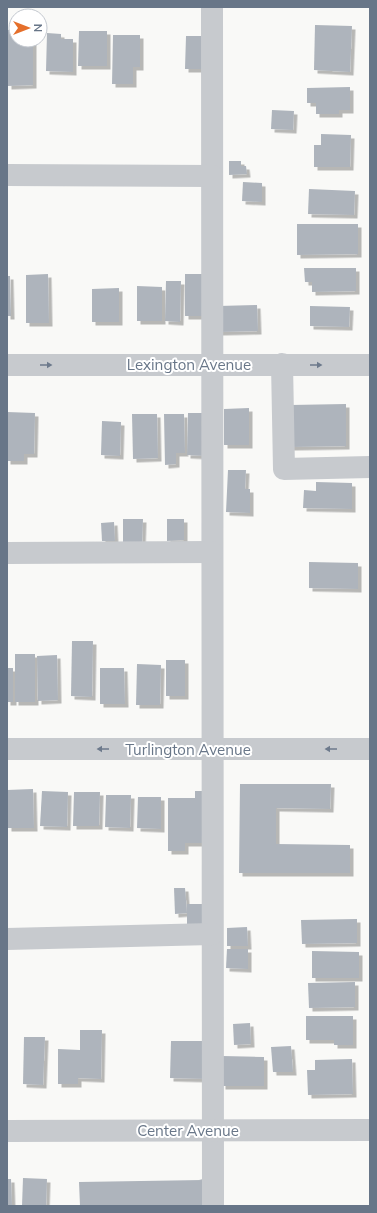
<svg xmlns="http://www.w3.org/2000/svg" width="377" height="1213" font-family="Mulish,sans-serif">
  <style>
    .building { fill: #aeb4bc; filter: url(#shadow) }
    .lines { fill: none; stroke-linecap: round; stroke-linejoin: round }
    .minor { stroke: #c7cace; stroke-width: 22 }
    .oneway { fill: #6d7a8c }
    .labels { text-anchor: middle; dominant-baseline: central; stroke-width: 4; stroke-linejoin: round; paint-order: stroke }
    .street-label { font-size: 15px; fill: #687688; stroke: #fff }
  </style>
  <defs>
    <filter id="shadow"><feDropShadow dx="3.5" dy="3.5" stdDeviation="0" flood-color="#0004"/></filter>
  </defs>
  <rect width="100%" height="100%" fill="#f9f9f7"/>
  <g class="building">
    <polygon points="315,25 352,26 350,72 314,70"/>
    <polygon points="16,29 16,40 33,40 33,85 8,86 7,30"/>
    <polygon points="79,31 107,31 107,66 78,66"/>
    <polygon points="47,33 61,34 61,39 73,39 73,72 46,71"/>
    <polygon points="113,35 140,35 140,67 133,67 133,84 112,84"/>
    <polygon points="186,36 205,36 205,69 185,69"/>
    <polygon points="350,87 350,110 339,110 339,114 316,114 316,103 307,103 307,88"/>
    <polygon points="272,110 294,111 293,130 271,129"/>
    <polygon points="321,134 351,135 350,167 314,167 314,145 321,145"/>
    <polygon points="229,161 241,161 241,166 246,166 247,174 229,175"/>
    <polygon points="243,182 262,183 262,202 242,201"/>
    <polygon points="309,189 355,191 354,215 308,214"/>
    <polygon points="297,224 358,224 358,254 297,255"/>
    <polygon points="304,268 356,268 356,291 312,292 312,282 305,282"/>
    <polygon points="48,274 49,323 26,323 26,275"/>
    <polygon points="185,274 207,274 206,316 185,316"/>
    <polygon points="7,276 10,276 11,316 7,316"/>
    <polygon points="166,281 181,281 180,322 165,321"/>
    <polygon points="137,286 162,287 162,321 137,321"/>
    <polygon points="119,288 119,322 92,322 92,289"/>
    <polygon points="257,305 258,331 218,332 218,306"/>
    <polygon points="310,306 350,307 349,327 310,326"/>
    <polygon points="346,404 346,446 290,447 290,405"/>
    <polygon points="249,408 249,445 224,445 224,409"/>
    <polygon points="7,412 35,413 34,454 24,454 24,461 7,461"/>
    <polygon points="188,413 207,413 206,456 187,455"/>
    <polygon points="132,414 157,414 158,458 133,459"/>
    <polygon points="164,414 184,414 185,453 176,453 176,464 165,465"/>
    <polygon points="102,421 121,422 120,456 101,455"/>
    <polygon points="228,470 246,470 245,489 250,489 250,513 226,512"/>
    <polygon points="316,482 352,483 352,509 303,508 304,490 316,491"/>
    <polygon points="123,519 143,519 142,545 123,544"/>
    <polygon points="167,519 184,519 184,540 167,541"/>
    <polygon points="114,522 115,541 102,541 101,523"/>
    <polygon points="309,562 358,563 358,589 309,588"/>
    <polygon points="72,641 93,641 92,697 71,696"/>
    <rect x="15" y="654" width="20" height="48"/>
    <polygon points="57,655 58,700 38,701 37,656"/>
    <rect x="166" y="660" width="19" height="36"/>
    <polygon points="137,664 161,665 160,705 136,705"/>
    <rect x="7" y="668" width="6" height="34"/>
    <polygon points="100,668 124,668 125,704 100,704"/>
    <polygon points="240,784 331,784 330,809 276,808 276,844 350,845 350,873 239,873"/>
    <polygon points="33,789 34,828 8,828 7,790"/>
    <polygon points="42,791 68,792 67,827 40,826"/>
    <polygon points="195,791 207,791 207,843 185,843 185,851 168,851 168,798 195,798"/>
    <polygon points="74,792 100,792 99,826 73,826"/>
    <polygon points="106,795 131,795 130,828 105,827"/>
    <polygon points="138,797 161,797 161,829 137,828"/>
    <polygon points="174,888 185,888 187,913 175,914"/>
    <rect x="187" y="904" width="19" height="21"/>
    <polygon points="357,919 357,943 302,944 301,920"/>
    <polygon points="247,927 248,946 227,946 227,928"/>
    <polygon points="227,949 248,949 248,969 226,968"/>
    <polygon points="312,951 359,952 359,978 312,978"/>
    <polygon points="355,982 355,1007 309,1008 308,983"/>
    <polygon points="306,1016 353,1016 353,1045 334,1045 334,1040 306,1040"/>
    <polygon points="250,1023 251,1044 234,1045 233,1024"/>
    <polygon points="80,1030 102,1030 101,1079 78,1078 78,1084 58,1084 58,1049 80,1050"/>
    <polygon points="24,1037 45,1037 43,1085 23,1084"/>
    <polygon points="171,1041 209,1041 208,1079 170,1078"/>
    <polygon points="291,1046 293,1072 273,1072 271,1047"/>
    <polygon points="222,1056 264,1057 264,1086 222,1086"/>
    <polygon points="352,1059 353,1094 308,1095 307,1070 315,1070 315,1060"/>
    <polygon points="23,1178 47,1179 46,1206 22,1206"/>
    <polygon points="7,1179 11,1179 12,1206 7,1206"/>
    <polygon points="199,1179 209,1179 209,1206 80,1206 79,1182 203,1180"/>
  </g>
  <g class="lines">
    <g class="minor">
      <polyline points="212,7 213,1206"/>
      <polyline points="7,175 212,176"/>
      <polyline points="282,364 284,469 370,467"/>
      <polyline points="7,365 370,365"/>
      <polyline points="7,553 212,552"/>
      <polyline points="7,749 370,749"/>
      <polyline points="7,939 212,934"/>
      <polyline points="7,1131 370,1130"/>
    </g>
  </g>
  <defs><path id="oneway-solid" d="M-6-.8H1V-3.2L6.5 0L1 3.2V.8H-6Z"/></defs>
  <g class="oneway">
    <use href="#oneway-solid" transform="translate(46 365)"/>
    <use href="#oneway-solid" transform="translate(316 365)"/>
    <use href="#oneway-solid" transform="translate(103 749) rotate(180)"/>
    <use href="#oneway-solid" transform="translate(331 749) rotate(180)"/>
  </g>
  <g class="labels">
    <g class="street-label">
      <text x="189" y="364">Lexington Avenue</text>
      <text x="188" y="749">Turlington Avenue</text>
      <text x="188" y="1130">Center Avenue</text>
    </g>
  </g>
  <rect width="377" height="1213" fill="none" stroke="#687688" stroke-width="16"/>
  <g transform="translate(28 28) rotate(90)"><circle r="19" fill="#ffffff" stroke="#c3c8cf"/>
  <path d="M0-3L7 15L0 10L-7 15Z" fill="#e56f2b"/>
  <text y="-6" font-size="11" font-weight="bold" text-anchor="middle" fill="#687688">N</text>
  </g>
</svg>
